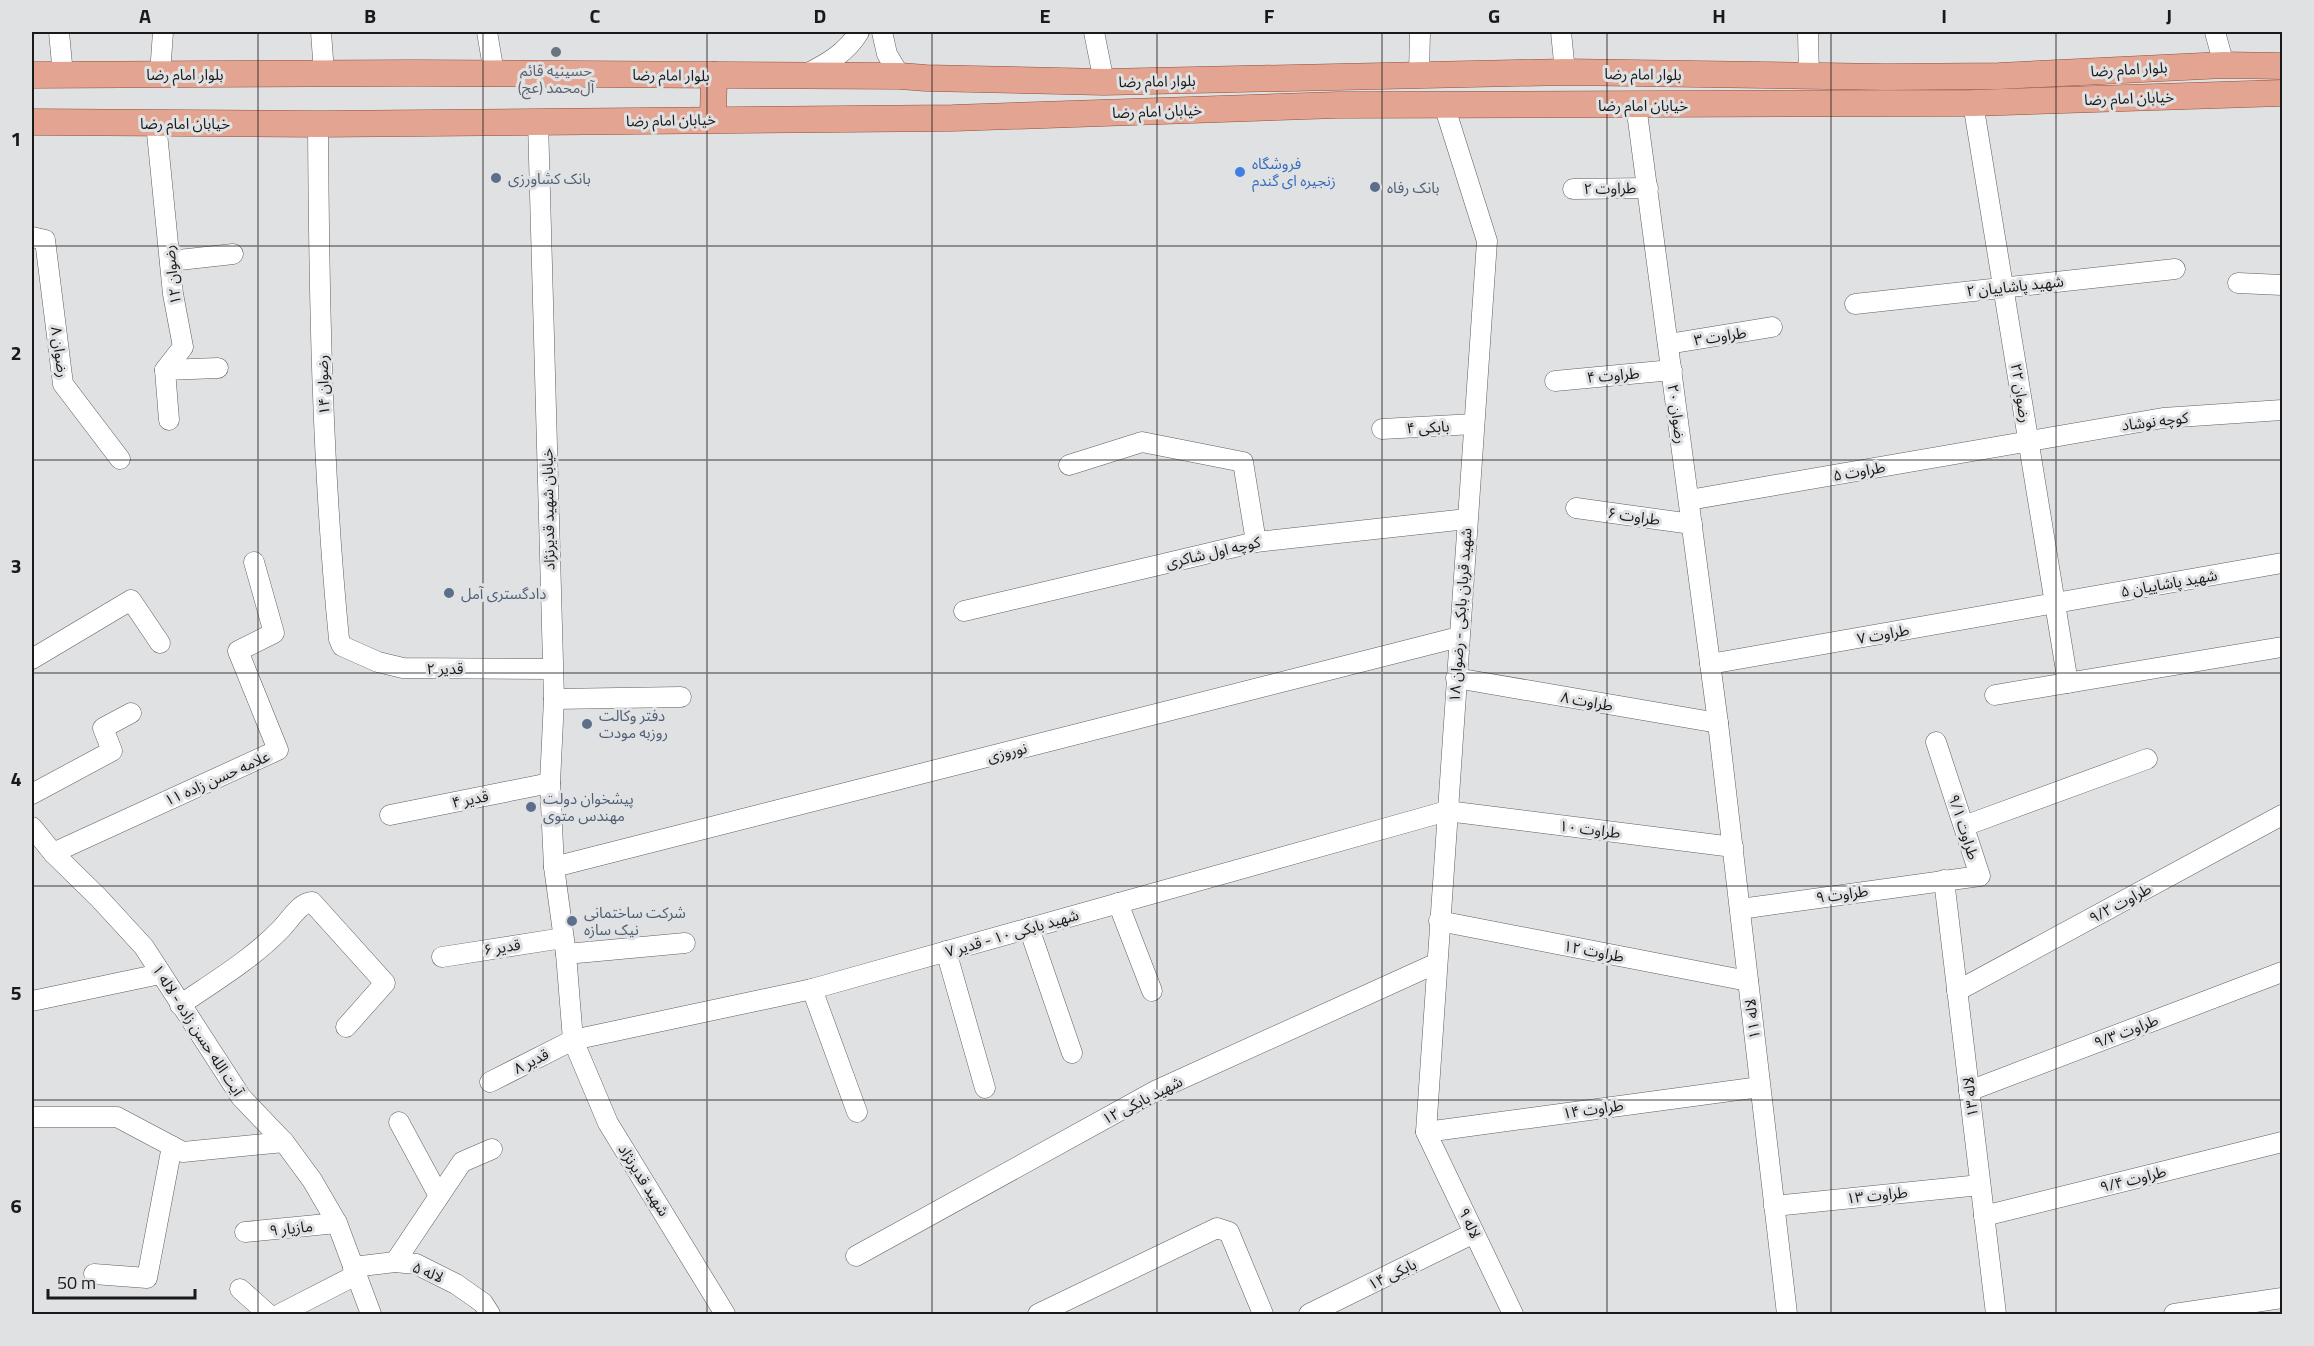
<svg xmlns="http://www.w3.org/2000/svg" width="2314" height="1346" font-family="'Titillium Web','Noto Sans Arabic',sans-serif">
  <style>
    .lines { fill: none; stroke-linecap: round; stroke-linejoin: round }
    .minor-casing { stroke: #5e5e60; stroke-width: 21 }
    .major-casing { stroke: #914d38; stroke-width: 27 }
    .minor { stroke: #fff; stroke-width: 20 }
    .major { stroke: #e3a591; stroke-width: 26 }
    .grid { fill: none; stroke: #1a1a1b; stroke-width: 1.5; stroke-opacity: 0.55 }
    .worship-dot { fill: #6b7280; stroke: #e0e1e3; stroke-width: 2 }
    .shop-dot { fill: #3f7fe0; stroke: #e0e1e3; stroke-width: 2 }
    .service-dot { fill: #5c6f8a; stroke: #e0e1e3; stroke-width: 2 }
    .labels { text-anchor: middle; dominant-baseline: central; stroke-width: 6; stroke-linejoin: round; paint-order: stroke }
    .street-label { font-size: 15px; fill: #1a1a1b; stroke: #e0e1e3 }
    .worship-label { font-size: 15px; fill: #5b616d; stroke: #e0e1e3 }
    .shop-label { font-size: 15px; fill: #366cbe; stroke: #e0e1e3; text-anchor: start }
    .service-label { font-size: 15px; fill: #4e5e75; stroke: #e0e1e3; text-anchor: start }
    .neatline { fill: none; stroke: #1a1a1b; stroke-width: 2 }
    .grid-label { font-size: 20px; text-anchor: middle; font-weight: bold; fill: #1a1a1b }
  </style>
  <rect width="100%" height="100%" fill="#e0e1e3"/>
  <g class="lines">
    <defs>
      <g id="minor">
        <polyline points="59,32 63,75"/>
        <polyline points="321,32 324,73"/>
        <polyline points="487,32 494,73"/>
        <polyline points="882,32 887,54 900,76"/>
        <polyline points="1094,32 1104,82"/>
        <polyline points="1561,32 1565,72"/>
        <polyline points="1808,32 1809,78"/>
        <polyline points="2215,32 2224,65"/>
        <polyline points="160,74 163,32"/>
        <path d="M806 74C827 64 847 52 859 32"/>
        <polyline points="1419,74 1420,32"/>
        <polyline points="1973,103 2068,683"/>
        <polyline points="1444,105 1487,241 1426,1132 1513,1314"/>
        <polyline points="1636,105 1718,723 1787,1314"/>
        <polyline points="538,121 554,699 550,783 554,867 566,954 573,1040 608,1123 725,1314"/>
        <polyline points="156,123 173,294 183,347 165,370 169,420"/>
        <path d="M318 124C319 295 322 468 339 639L342 646 378 662 403 668 552 669"/>
        <polyline points="1573,189 1648,188"/>
        <polyline points="32,237 45,240 63,384 120,459"/>
        <polyline points="170,261 233,254"/>
        <polyline points="2238,283 2282,285"/>
        <polyline points="1855,304 2175,269"/>
        <polyline points="1668,344 1772,327"/>
        <polyline points="165,370 218,368"/>
        <polyline points="1555,381 1672,370"/>
        <polyline points="1382,429 1474,424"/>
        <polyline points="1069,465 1142,442 1243,462 1256,542"/>
        <polyline points="1689,500 2163,418 2282,410"/>
        <polyline points="1576,508 1692,524"/>
        <polyline points="964,611 1256,542 1467,519"/>
        <polyline points="32,659 131,600 160,643"/>
        <polyline points="1710,664 2282,563"/>
        <polyline points="1456,678 1718,723"/>
        <polyline points="1995,695 2282,647"/>
        <polyline points="554,699 681,697"/>
        <polyline points="32,794 112,751 103,728 131,713"/>
        <polyline points="390,815 550,783"/>
        <polyline points="1964,826 2147,759"/>
        <polyline points="32,827 53,853 98,897 144,947 241,1097 284,1142 312,1180 337,1223 371,1314"/>
        <polyline points="53,853 278,750 238,651 274,633 254,562"/>
        <polyline points="554,867 1459,637"/>
        <polyline points="1944,880 1996,1314"/>
        <polyline points="1118,903 1152,991"/>
        <polyline points="1740,909 1980,876 1936,742"/>
        <polyline points="1439,921 1748,981"/>
        <polyline points="1029,928 1072,1053"/>
        <polyline points="946,951 985,1088"/>
        <polyline points="566,954 685,943"/>
        <polyline points="442,957 563,938"/>
        <polyline points="812,989 857,1112"/>
        <polyline points="1957,991 2282,815"/>
        <polyline points="32,1001 160,974"/>
        <path d="M180 1005C215 981 252 959 281 929 289 921 300 902 312 902L385 983 346 1027"/>
        <polyline points="490,1082 573,1040 812,989 1447,811 1733,847"/>
        <polyline points="1969,1091 2282,972"/>
        <polyline points="32,1117 117,1117 183,1152 284,1142"/>
        <polyline points="399,1122 439,1196"/>
        <polyline points="1426,1132 1760,1087"/>
        <polyline points="1774,1206 1980,1185"/>
        <polyline points="1984,1216 2282,1142"/>
        <polyline points="245,1232 337,1223"/>
        <polyline points="856,1256 1157,1090 1437,963"/>
        <polyline points="395,1262 462,1162 492,1149"/>
        <polyline points="353,1267 395,1262 416,1264 456,1284 483,1303 490,1314"/>
        <polyline points="94,1274 147,1278 172,1146"/>
        <polyline points="240,1289 268,1314"/>
        <polyline points="280,1314 356,1275"/>
        <polyline points="1038,1314 1217,1228 1229,1232 1263,1314"/>
        <polyline points="1309,1314 1474,1233"/>
        <polyline points="2174,1314 2282,1298"/>
      </g>
      <g id="major">
        <polyline points="32,75 413,73 900,76 926,78 1104,82 1565,72 1886,77 1999,76 2224,65 2282,66"/>
        <polyline points="713,119 714,75"/>
        <polyline points="32,122 318,124 953,118 1338,105 1973,103 2282,93"/>
      </g>
    </defs>
    <use href="#minor" class="minor-casing"/>
    <use href="#major" class="major-casing"/>
    <use href="#minor" class="minor"/>
    <use href="#major" class="major"/>
  </g>
  <path class="grid" d="M258 32V1314M483 32V1314M707 32V1314M932 32V1314M1157 32V1314M1382 32V1314M1607 32V1314M1831 32V1314M2056 32V1314M32 246H2282M32 460H2282M32 673H2282M32 886H2282M32 1100H2282"/>
  <circle class="worship-dot" cx="556" cy="52" r="6"/>
  <circle class="shop-dot" cx="1240" cy="172" r="6"/>
  <g class="service-dot">
    <circle cx="496" cy="178" r="6"/>
    <circle cx="1375" cy="187" r="6"/>
    <circle cx="449" cy="593" r="6"/>
    <circle cx="587" cy="724" r="6"/>
    <circle cx="531" cy="807" r="6"/>
    <circle cx="572" cy="921" r="6"/>
  </g>
  <g class="labels">
    <g class="street-label">
      <text transform="translate(2129 69) rotate(-3)">بلوار امام رضا</text>
      <text x="185" y="74">بلوار امام رضا</text>
      <text transform="translate(1643 74) rotate(1)">بلوار امام رضا</text>
      <text transform="translate(671 75) rotate(1)">بلوار امام رضا</text>
      <text transform="translate(1157 81) rotate(-1)">بلوار امام رضا</text>
      <text transform="translate(2129 98) rotate(-2)">خیابان امام رضا</text>
      <text x="1643" y="105">خیابان امام رضا</text>
      <text transform="translate(1157 111) rotate(-2)">خیابان امام رضا</text>
      <text transform="translate(671 120) rotate(-1)">خیابان امام رضا</text>
      <text x="185" y="123">خیابان امام رضا</text>
      <text transform="translate(1610 188) rotate(-1)">طراوت ۲</text>
      <text transform="translate(172 275) rotate(-97)">رضوان ۱۲</text>
      <text transform="translate(2015 286) rotate(-6)">شهید پاشاییان ۲</text>
      <text transform="translate(1720 336) rotate(-9)">طراوت ۳</text>
      <text transform="translate(60 352) rotate(82)">رضوان ۸</text>
      <text transform="translate(1613 375) rotate(-5)">طراوت ۴</text>
      <text transform="translate(323 385) rotate(-92)">رضوان ۱۴</text>
      <text transform="translate(2021 393) rotate(81)">رضوان ۲۲</text>
      <text transform="translate(1677 414) rotate(82)">رضوان ۲۰</text>
      <text transform="translate(2155 421) rotate(-7)">کوچه نوشاد</text>
      <text transform="translate(1428 427) rotate(-3)">بابکی ۴</text>
      <text transform="translate(1859 471) rotate(-10)">طراوت ۵</text>
      <text transform="translate(548 509) rotate(-91)">خيابان شهيد قديرنژاد</text>
      <text transform="translate(1634 516) rotate(8)">طراوت ۶</text>
      <text transform="translate(1213 552) rotate(-13)">کوچه اول شاکری</text>
      <text transform="translate(2169 583) rotate(-10)">شهید پاشاییان ۵</text>
      <text transform="translate(1460 615) rotate(-86)">شهید قربان بابکی - رضوان ۱۸</text>
      <text transform="translate(1883 634) rotate(-10)">طراوت ۷</text>
      <text x="445" y="668">قدیر ۲</text>
      <text transform="translate(1587 701) rotate(10)">طراوت ۸</text>
      <text transform="translate(1007 752) rotate(-14)">نوروزی</text>
      <text transform="translate(217 778) rotate(-24)">علامه حسن زاده ۱۱</text>
      <text transform="translate(470 799) rotate(-11)">قدیر ۴</text>
      <text transform="translate(1964 827) rotate(72)">طراوت ۹/۱</text>
      <text transform="translate(1590 829) rotate(7)">طراوت ۱۰</text>
      <text transform="translate(1842 894) rotate(-8)">طراوت ۹</text>
      <text transform="translate(2120 903) rotate(-28)">طراوت ۹/۲</text>
      <text transform="translate(1012 933) rotate(-16)">شهید بابکی ۱۰ - قدیر ۷</text>
      <text transform="translate(502 947) rotate(-9)">قدیر ۶</text>
      <text transform="translate(1594 951) rotate(11)">طراوت ۱۲</text>
      <text transform="translate(1752 1019) rotate(-97)">لاله ۱۱</text>
      <text transform="translate(198 1030) rotate(57)">آیت الله حسن زاده - لاله ۱</text>
      <text transform="translate(2126 1031) rotate(-21)">طراوت ۹/۳</text>
      <text transform="translate(531 1061) rotate(-27)">قدیر ۸</text>
      <text transform="translate(1970 1097) rotate(-97)">لاله ۱۳</text>
      <text transform="translate(1142 1100) rotate(-27)">شهید بابکی ۱۲</text>
      <text transform="translate(1593 1109) rotate(-8)">طراوت ۱۴</text>
      <text transform="translate(2133 1179) rotate(-14)">طراوت ۹/۴</text>
      <text transform="translate(644 1180) rotate(58)">شهید قدیرنژاد</text>
      <text transform="translate(1877 1195) rotate(-6)">طراوت ۱۳</text>
      <text transform="translate(1470 1223) rotate(65)">لاله ۹</text>
      <text transform="translate(291 1228) rotate(-6)">مازیار ۹</text>
      <text transform="translate(428 1272) rotate(22)">لاله ۵</text>
      <text transform="translate(1392 1274) rotate(-26)">بابکی ۱۴</text>
    </g>
    <g class="worship-label">
      <text x="556" y="70">حسینیه قائم<tspan x="556" dy="17">آل‌محمد (عج)</tspan></text>
    </g>
    <g class="shop-label">
      <text x="1252" y="163">فروشگاه<tspan x="1252" dy="17">زنجیره ای گندم</tspan></text>
    </g>
    <g class="service-label">
      <text x="508" y="178">بانک کشاورزی</text>
      <text x="1387" y="187">بانک رفاه</text>
      <text x="461" y="593">دادگستری آمل</text>
      <text x="599" y="715">دفتر وکالت<tspan x="599" dy="17">روزبه مودت</tspan></text>
      <text x="543" y="798">پیشخوان دولت<tspan x="543" dy="17">مهندس متوی</tspan></text>
      <text x="584" y="912">شرکت ساختمانی<tspan x="584" dy="17">نیک سازه</tspan></text>
    </g>
  </g>
  <rect width="2314" height="1346" fill="none" stroke="#e0e1e3" stroke-width="66"/>
  <path d="M48 1289v9h147v-9" fill="none" stroke="#1a1a1b" stroke-width="3"/>
  <text x="57" y="1289" font-size="18" fill="#1a1a1b" stroke="#e0e1e3" stroke-width="4.5" paint-order="stroke">50 m</text>
  <rect x="33" y="33" width="2248" height="1280" class="neatline"/>
  <g class="grid-label">
    <text x="145" y="23">A</text>
    <text x="370" y="23">B</text>
    <text x="595" y="23">C</text>
    <text x="820" y="23">D</text>
    <text x="1045" y="23">E</text>
    <text x="1269" y="23">F</text>
    <text x="1494" y="23">G</text>
    <text x="1719" y="23">H</text>
    <text x="1944" y="23">I</text>
    <text x="2169" y="23">J</text>
    <text x="16" y="146">1</text>
    <text x="16" y="360">2</text>
    <text x="16" y="573">3</text>
    <text x="16" y="786">4</text>
    <text x="16" y="1000">5</text>
    <text x="16" y="1213">6</text>
  </g>
</svg>
